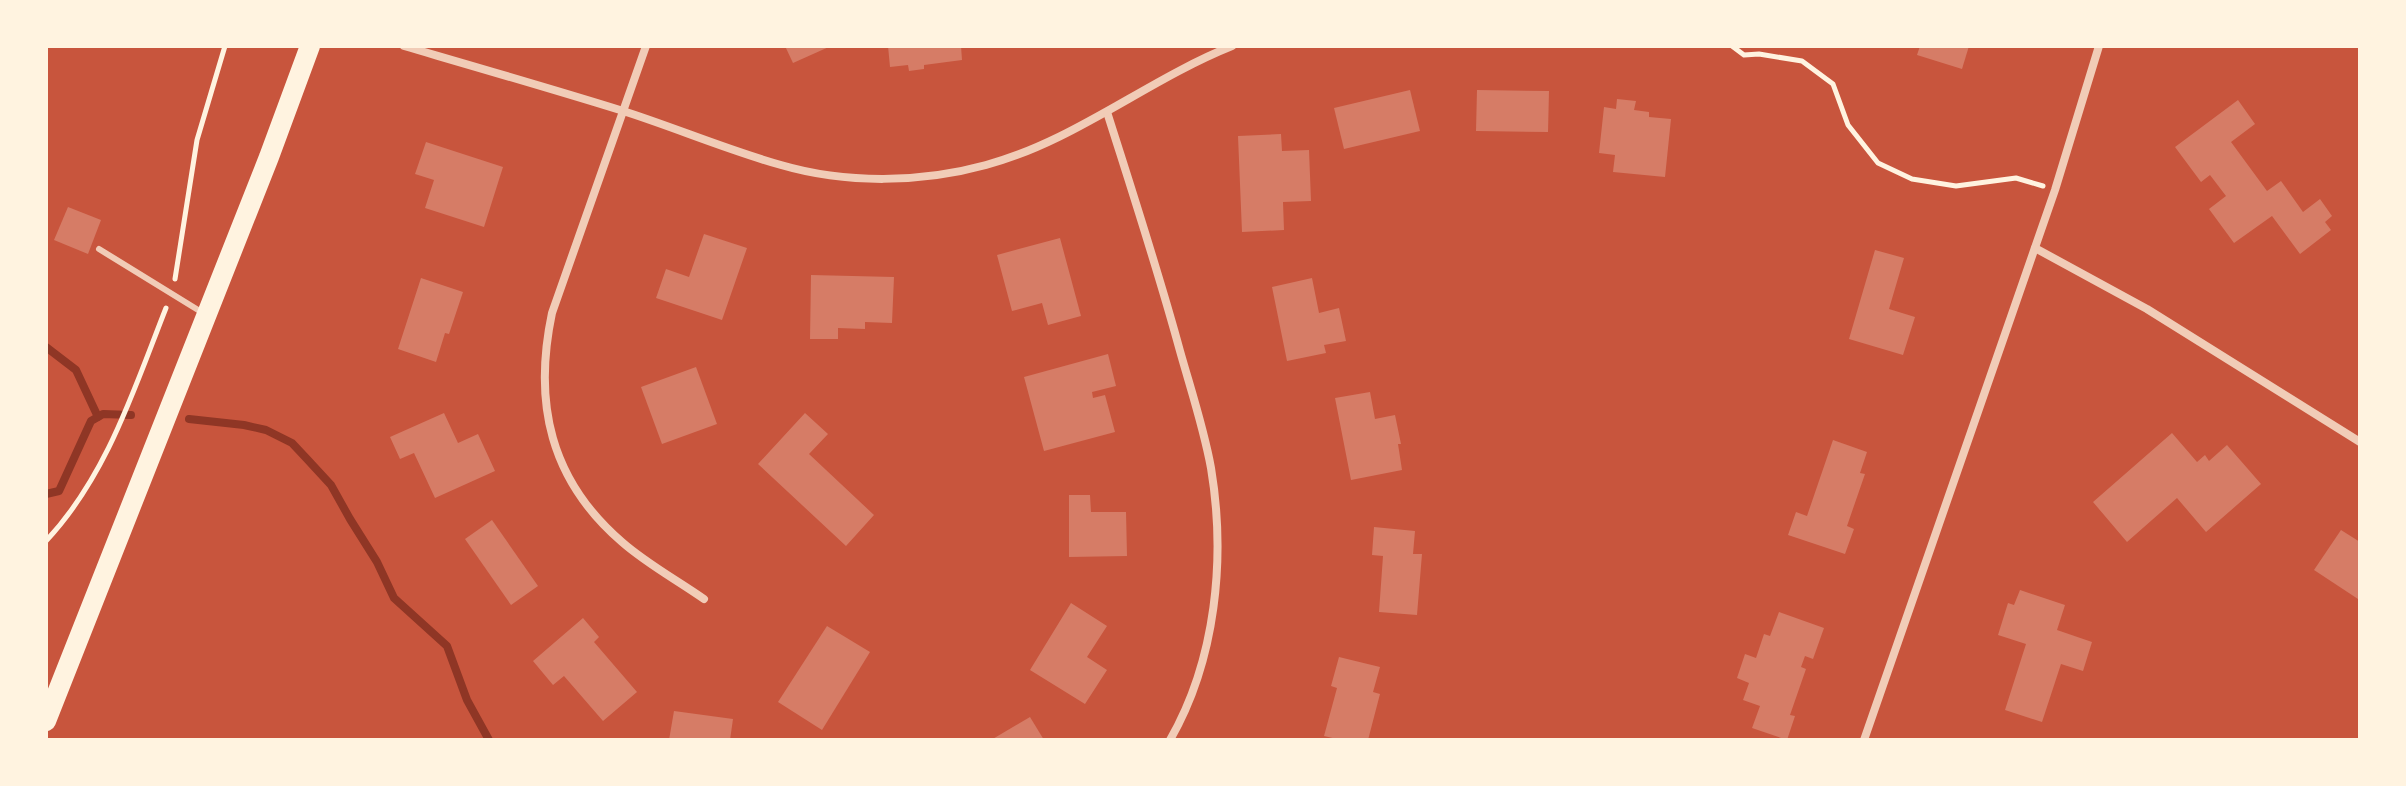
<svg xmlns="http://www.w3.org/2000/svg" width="2406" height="786" font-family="'Varela Round',sans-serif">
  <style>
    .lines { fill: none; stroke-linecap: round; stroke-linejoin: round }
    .stream { stroke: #8f3625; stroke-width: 8 }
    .building { fill: #d67c66 }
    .path { stroke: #fff3e0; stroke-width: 5 }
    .service { stroke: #f1ccb7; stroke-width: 6 }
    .minor { stroke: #f1ccb7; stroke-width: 8 }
    .primary { stroke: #fff3e0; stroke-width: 20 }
  </style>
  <rect width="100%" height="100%" fill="#c8553d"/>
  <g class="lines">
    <g class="stream">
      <polyline points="46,347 76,370 98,417"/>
      <polyline points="189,419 244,425 266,430 292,443 307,459 331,485 350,519 377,562 394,598 447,646 467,700 489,740"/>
      <polyline points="46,494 59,491 91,421 103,414 131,415"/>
    </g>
  </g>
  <g class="building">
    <polygon points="785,46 831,46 793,63"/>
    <polygon points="888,46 961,46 962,60 924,65 924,69 909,71 908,65 890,67"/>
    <polygon points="1920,46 1969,46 1962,69 1917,55"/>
    <polygon points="1410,90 1420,131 1344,149 1334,108"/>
    <polygon points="1477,90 1549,91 1548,132 1476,131"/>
    <polygon points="1617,99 1636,101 1634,110 1649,112 1649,117 1671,119 1665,177 1613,172 1615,155 1599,153 1604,107 1616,109"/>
    <polygon points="2238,100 2255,124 2231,142 2267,191 2281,181 2303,212 2320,199 2332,216 2325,222 2331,230 2300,254 2272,216 2234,243 2209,209 2226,196 2210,175 2201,182 2175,147"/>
    <polygon points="1281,134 1282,151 1309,150 1311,201 1283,202 1284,230 1242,232 1238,136"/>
    <polygon points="426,142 503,167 484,227 425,208 434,180 415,174"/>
    <polygon points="68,207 101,220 88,254 54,240"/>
    <polygon points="704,234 747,248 722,320 656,298 666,269 689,277"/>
    <polygon points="1060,238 1081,316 1048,325 1042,303 1012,311 997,255"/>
    <polygon points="1875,250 1904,258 1889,309 1915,317 1903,355 1849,339"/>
    <polygon points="811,275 894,277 892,323 865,322 865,329 838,328 838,339 810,339"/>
    <polygon points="421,278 463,292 449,334 445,333 436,362 398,349"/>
    <polygon points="1312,278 1319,313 1339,308 1346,341 1324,345 1326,353 1287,361 1272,287"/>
    <polygon points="1108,354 1116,386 1092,392 1093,398 1105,395 1115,432 1044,451 1024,377"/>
    <polygon points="696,367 717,424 662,444 641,387"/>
    <polygon points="1370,392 1375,419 1395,415 1401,444 1398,444 1402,470 1351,480 1335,398"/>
    <polygon points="444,413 458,443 478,434 495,471 435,498 414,453 400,459 390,437"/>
    <polygon points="805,413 828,434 809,454 874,515 846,546 758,464"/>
    <polygon points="2172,433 2197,462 2205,455 2209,461 2227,445 2261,484 2206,532 2177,498 2127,542 2093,502"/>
    <polygon points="1833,440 1867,452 1860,473 1865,474 1847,526 1854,529 1845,554 1788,535 1796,512 1807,516"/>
    <polygon points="1069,495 1090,495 1091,512 1126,512 1127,556 1069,557"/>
    <polygon points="492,520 538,586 511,605 465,539"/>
    <polygon points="1374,527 1415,531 1413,554 1422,554 1417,615 1379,612 1383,556 1372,555"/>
    <polygon points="2341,530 2360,542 2360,596 2358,599 2314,570"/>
    <polygon points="2020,590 2065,605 2057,630 2092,642 2083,671 2061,664 2042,722 2005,710 2026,644 1998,635 2008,603 2014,605"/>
    <polygon points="1071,603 1107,626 1087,657 1107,670 1085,704 1030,670"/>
    <polygon points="1779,612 1824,628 1813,659 1805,656 1801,667 1806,669 1790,715 1795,716 1787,740 1752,728 1760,706 1743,700 1749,683 1737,678 1745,654 1756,658 1764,634 1770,636"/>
    <polygon points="583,618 599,637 594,642 637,692 603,721 564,676 553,685 533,661"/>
    <polygon points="827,626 870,652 822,730 778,702"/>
    <polygon points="1339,657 1380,667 1373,692 1380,694 1368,740 1341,740 1324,736 1337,688 1331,686"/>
    <polygon points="674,711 733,719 730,740 669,740"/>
    <polygon points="1030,717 1044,740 991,740"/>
  </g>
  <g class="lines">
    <g class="path">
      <polyline points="1732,46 1744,55 1759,54 1802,61 1833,84 1848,125 1878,163 1912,179 1956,186 2016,178 2043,186"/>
      <polyline points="175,279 197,140 225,46"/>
      <path d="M46 541C107 476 134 389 166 308"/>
    </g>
    <polyline class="service" points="99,249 203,313"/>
    <g class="minor">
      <path d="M404 46C476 67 549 88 620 110 674 127 727 150 781 165 846 184 921 183 986 165 1075 141 1147 80 1232 46"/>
      <path d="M646 46 552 313C533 403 550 480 622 542 647 564 677 580 704 599"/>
      <path d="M1107 112C1132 191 1158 270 1180 351 1191 390 1204 429 1211 468 1226 558 1216 660 1170 740"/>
      <polyline points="2035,248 2147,309 2360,442"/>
      <polyline points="1864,740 2055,190 2099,46"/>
    </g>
    <polyline class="primary" points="46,721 269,157 310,46"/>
  </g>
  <rect width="2406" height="786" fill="none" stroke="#fff3e0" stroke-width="96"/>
</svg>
